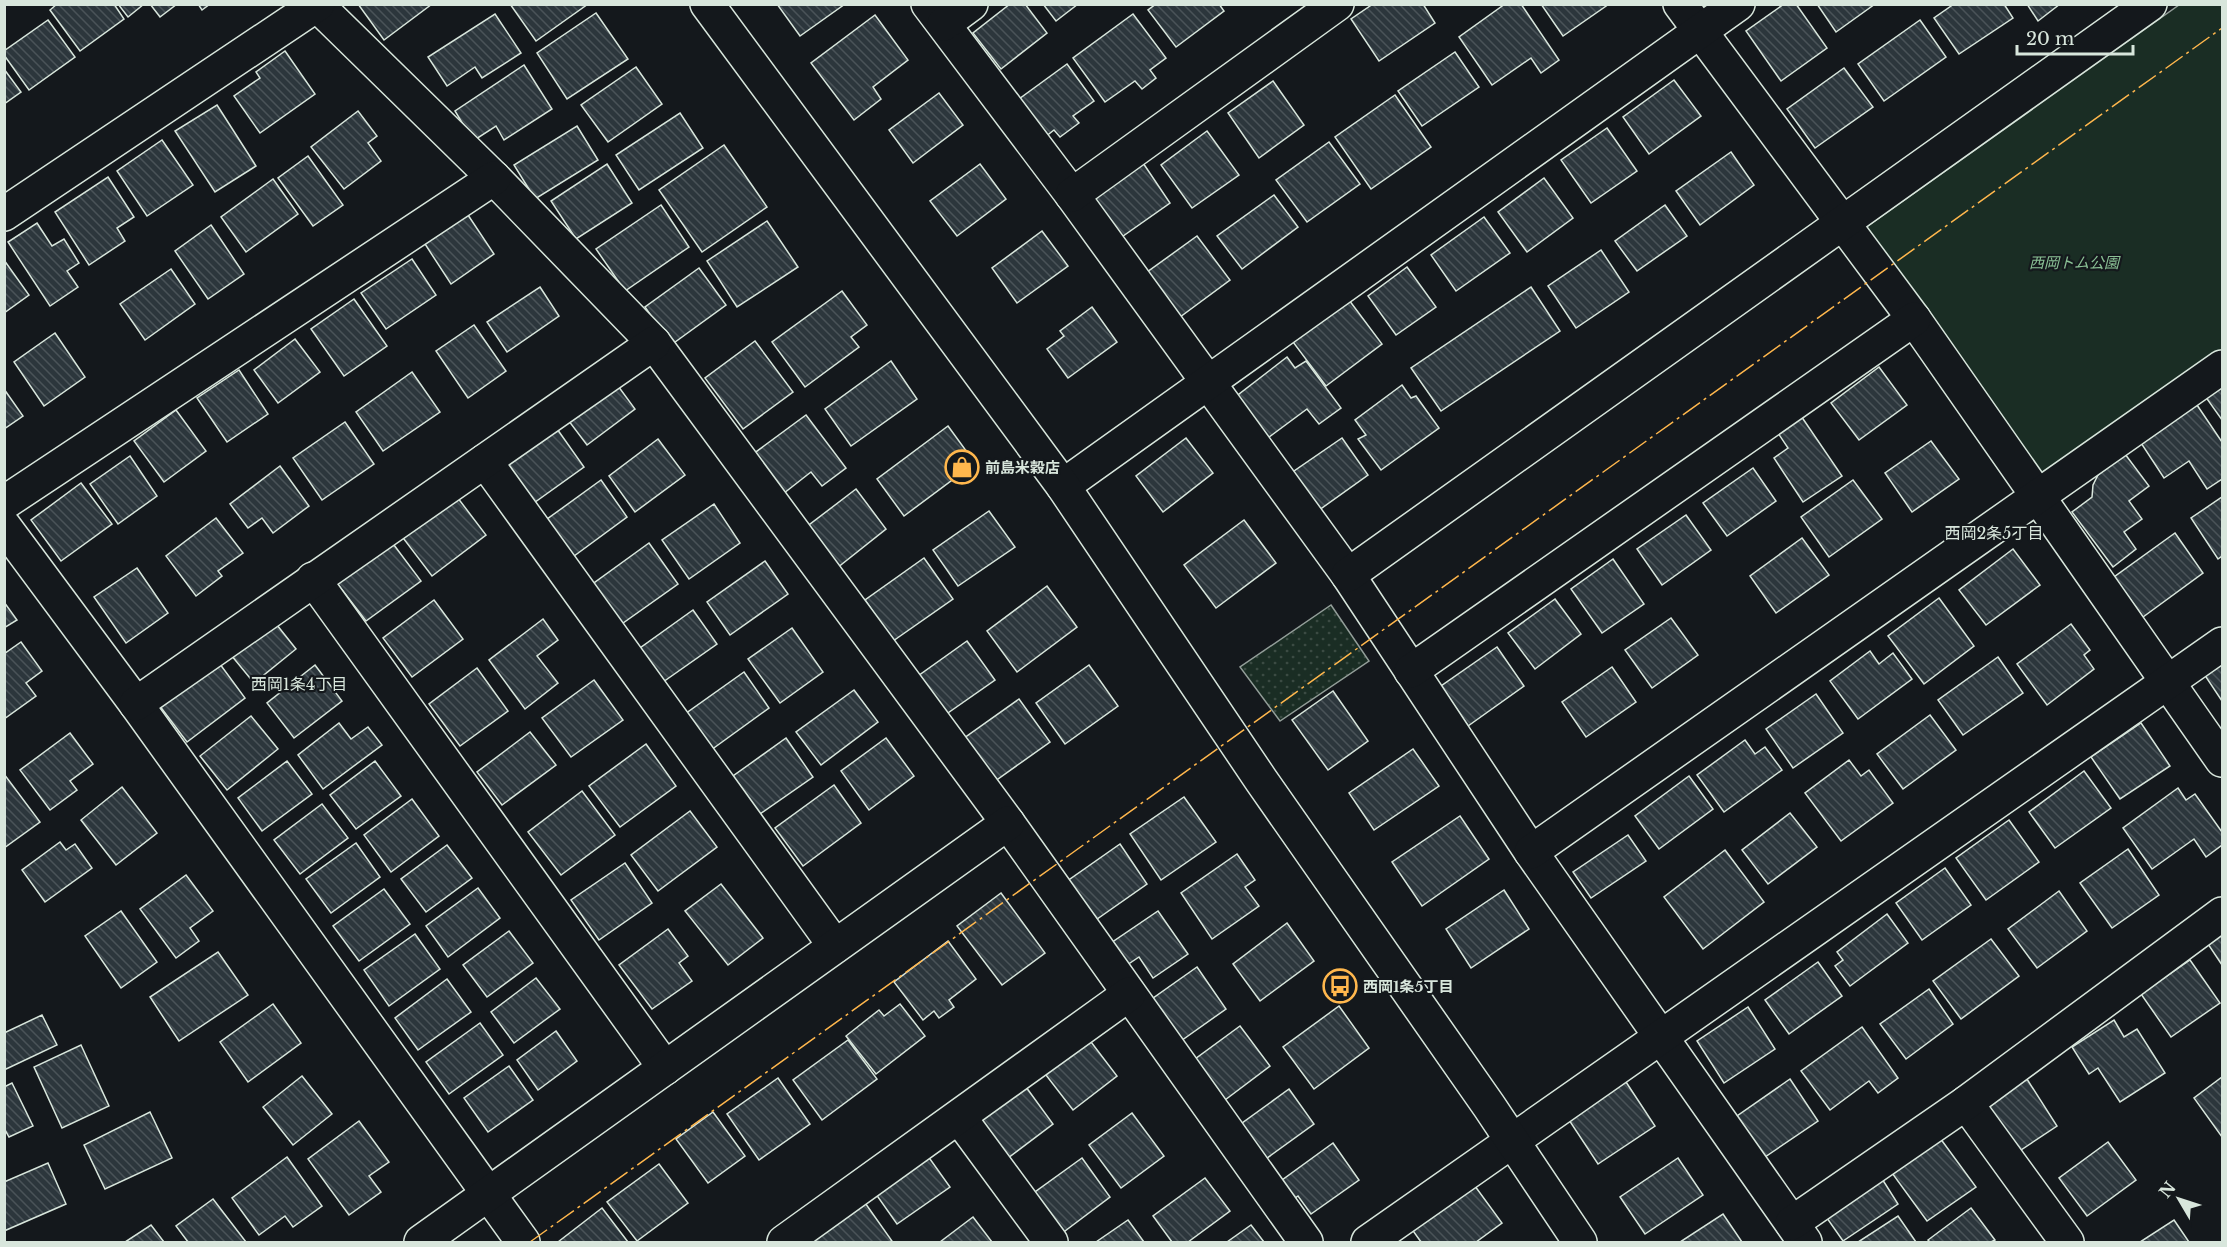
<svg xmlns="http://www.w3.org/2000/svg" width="2227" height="1247" font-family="'Libre Baskerville','Noto Sans JP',serif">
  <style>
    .grass { fill: url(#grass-dots); stroke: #939e99; stroke-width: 1.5 }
    .park { fill: #1a2d24; stroke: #939e99; stroke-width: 1.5 }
    .building { fill: url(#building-back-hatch); stroke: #d8e6dc; stroke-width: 1.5 }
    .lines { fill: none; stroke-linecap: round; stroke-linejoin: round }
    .minor-casing { stroke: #d8e6dc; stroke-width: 36 }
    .tertiary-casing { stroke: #d8e6dc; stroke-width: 36 }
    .minor { stroke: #14181c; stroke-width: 33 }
    .tertiary { stroke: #14181c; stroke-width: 33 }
    .power { stroke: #ffb74d; stroke-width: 1.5; stroke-dasharray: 21 4.5 3 4.5; stroke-linecap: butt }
    .labels { text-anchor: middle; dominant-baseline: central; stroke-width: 4.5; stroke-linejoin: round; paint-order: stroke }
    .park-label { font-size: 15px; font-style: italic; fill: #8ac095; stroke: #14181c }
    .poi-label { font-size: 15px; font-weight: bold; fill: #d8e6dc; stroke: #14181c; text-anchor: start }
    .neighbourhood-label { font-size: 16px; fill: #d8e6dc; stroke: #14181c }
  </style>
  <defs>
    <pattern id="grass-dots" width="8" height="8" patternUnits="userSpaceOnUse" patternTransform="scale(1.5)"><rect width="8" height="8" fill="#1a2d24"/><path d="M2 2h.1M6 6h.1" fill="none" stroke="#3b4b43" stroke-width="1.8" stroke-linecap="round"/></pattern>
    <pattern id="building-back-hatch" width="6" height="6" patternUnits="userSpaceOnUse" patternTransform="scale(1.5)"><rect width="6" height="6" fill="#2c363c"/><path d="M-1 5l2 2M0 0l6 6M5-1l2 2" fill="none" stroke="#4a5358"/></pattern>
  </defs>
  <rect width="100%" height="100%" fill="#14181c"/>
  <polygon class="grass" points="1331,605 1369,661 1280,721 1240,667"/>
  <polygon class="park" points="2179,5 2222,5 2222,351 2043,477 1865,228"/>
  <g class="building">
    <polygon points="57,4 114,4 124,19 80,51 50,10"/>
    <polygon points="118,4 144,4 128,17"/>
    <polygon points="150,4 177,4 160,17"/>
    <polygon points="198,4 210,4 202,10"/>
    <polygon points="358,4 432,4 384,40"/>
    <polygon points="510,4 588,4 536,41"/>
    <polygon points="777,4 845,4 800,36"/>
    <polygon points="1010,4 1025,4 1047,33 1001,69 973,33"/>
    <polygon points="1043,4 1078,4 1056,21"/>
    <polygon points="1156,4 1219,4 1224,11 1176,47 1148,10"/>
    <polygon points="1373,4 1423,4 1435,23 1379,61 1351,19"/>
    <polygon points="1505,4 1521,4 1559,60 1541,73 1531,58 1492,85 1459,37"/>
    <polygon points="1541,4 1609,4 1563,36"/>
    <polygon points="1784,4 1796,4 1827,48 1781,81 1746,31"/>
    <polygon points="1817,4 1875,4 1836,32"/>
    <polygon points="1954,4 2004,4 2013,18 1959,54 1934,18"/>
    <polygon points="2027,4 2060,4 2038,21"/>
    <polygon points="596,13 628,59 567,99 537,53"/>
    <polygon points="495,14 521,53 482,78 475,67 447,86 428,57"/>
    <polygon points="1133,14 1166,58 1150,70 1156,78 1142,89 1135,81 1105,102 1073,58"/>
    <polygon points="875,15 908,60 873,87 881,99 854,120 811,63"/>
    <polygon points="48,20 75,57 29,90 4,55 4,51"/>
    <polygon points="1920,20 1946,57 1884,101 1858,64"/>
    <polygon points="285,51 315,94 260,133 234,96 260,78 256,72"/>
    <polygon points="1455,52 1479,87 1422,126 1398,91"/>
    <polygon points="1067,64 1094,101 1073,116 1079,123 1060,137 1054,130 1040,141 1012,104"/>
    <polygon points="524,65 552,109 504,140 496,126 473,141 455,111"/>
    <polygon points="636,67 662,104 608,142 581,105"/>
    <polygon points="1844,68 1873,107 1815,148 1787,109"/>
    <polygon points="4,69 21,92 4,104"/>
    <polygon points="1674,80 1701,116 1649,154 1623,117"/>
    <polygon points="1273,81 1304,125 1259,158 1228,113"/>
    <polygon points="939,93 963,125 913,163 889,130"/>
    <polygon points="1395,95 1431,147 1371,189 1335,137"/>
    <polygon points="217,105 256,166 215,192 175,131"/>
    <polygon points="358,111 377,136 368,143 381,161 344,189 311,147"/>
    <polygon points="680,113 703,148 639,190 616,155"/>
    <polygon points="577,126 598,160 535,199 514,165"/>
    <polygon points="1607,128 1637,171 1591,203 1561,160"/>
    <polygon points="1207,131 1239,175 1192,208 1161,165"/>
    <polygon points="162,140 193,185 147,216 117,171"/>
    <polygon points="1329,142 1360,184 1307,222 1276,180"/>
    <polygon points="724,145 767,207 702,252 659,190"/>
    <polygon points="1731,152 1754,185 1700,225 1676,191"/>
    <polygon points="308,156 343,205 313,226 278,178"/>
    <polygon points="1139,157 1170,203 1116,241 1084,195"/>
    <polygon points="607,164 632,203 576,239 551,201"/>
    <polygon points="980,164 1006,199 957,236 930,201"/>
    <polygon points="108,177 134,217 117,228 125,241 89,265 55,212"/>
    <polygon points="1544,178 1573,218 1527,252 1498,212"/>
    <polygon points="273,179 298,214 246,252 221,217"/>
    <polygon points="1274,195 1298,227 1242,269 1217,236"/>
    <polygon points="661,205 689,247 625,291 596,249"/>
    <polygon points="1665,205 1687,236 1637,271 1615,241"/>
    <polygon points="468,215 494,254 451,284 425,244"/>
    <polygon points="1484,217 1510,253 1456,291 1431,255"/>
    <polygon points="767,221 798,267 737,307 707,261"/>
    <polygon points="37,223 52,246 64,239 79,263 67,271 78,287 50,306 8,242"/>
    <polygon points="211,225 244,274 208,299 175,251"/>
    <polygon points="1042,231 1068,266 1017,303 992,268"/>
    <polygon points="1197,236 1230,280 1176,320 1143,275"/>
    <polygon points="1601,250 1629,292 1576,328 1548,286"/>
    <polygon points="412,259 436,295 386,329 361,293"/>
    <polygon points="4,260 29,295 4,313"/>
    <polygon points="1407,267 1436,307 1396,335 1368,296"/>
    <polygon points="699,268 726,305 671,345 645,307"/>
    <polygon points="171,269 195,304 145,340 120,304"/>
    <polygon points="540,287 559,316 507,352 487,322"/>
    <polygon points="1531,287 1560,331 1441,411 1411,368"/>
    <polygon points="842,291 867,325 851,337 859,347 805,387 772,342"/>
    <polygon points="354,299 387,346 344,376 311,329"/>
    <polygon points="1349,300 1382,344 1326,386 1293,342"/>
    <polygon points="1092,307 1117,342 1068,378 1047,349 1064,336 1060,331"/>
    <polygon points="474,325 506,371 468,398 436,351"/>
    <polygon points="55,333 85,377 44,406 14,362"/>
    <polygon points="295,339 320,372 278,403 254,370"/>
    <polygon points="755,341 793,392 743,429 705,378"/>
    <polygon points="1287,357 1295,368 1306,361 1341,408 1319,424 1307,409 1265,440 1234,398"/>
    <polygon points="891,361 917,399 851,446 825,409"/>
    <polygon points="1879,367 1907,405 1859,440 1831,403"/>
    <polygon points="239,370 268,414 227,442 197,398"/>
    <polygon points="412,372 440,412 383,451 356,412"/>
    <polygon points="610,375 635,409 587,445 562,412"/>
    <polygon points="2222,384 2222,420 2205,396"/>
    <polygon points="1402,385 1411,398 1416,396 1439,428 1381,470 1358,439 1366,435 1355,420"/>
    <polygon points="4,389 23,416 4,429"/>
    <polygon points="2197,405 2222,442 2222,479 2207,489 2189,461 2164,478 2141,443"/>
    <polygon points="176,410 206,451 164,482 134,441"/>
    <polygon points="1799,413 1842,476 1803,502 1774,458 1788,448 1776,430"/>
    <polygon points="806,415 846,468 822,486 811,472 779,497 749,457"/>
    <polygon points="345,422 374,464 322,500 293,458"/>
    <polygon points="555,426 584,467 531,505 502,465"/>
    <polygon points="948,426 975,463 904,516 877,479"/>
    <polygon points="1186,438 1213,473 1163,512 1136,476"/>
    <polygon points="1342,438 1368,475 1308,518 1281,480"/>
    <polygon points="658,439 685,475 635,512 609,476"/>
    <polygon points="1931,441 1959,479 1912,512 1885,473"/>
    <polygon points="2125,454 2149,486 2129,501 2142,519 2124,532 2136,549 2113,567 2072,512 2092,497 2093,485 2098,475"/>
    <polygon points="130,456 157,496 118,524 90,484"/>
    <polygon points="280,466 309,506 273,533 262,518 248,528 230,504"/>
    <polygon points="1753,468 1776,501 1727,536 1703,503"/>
    <polygon points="601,480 627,517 570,559 543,522"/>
    <polygon points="1853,480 1882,519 1829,557 1801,517"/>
    <polygon points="81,483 112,524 61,561 31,520"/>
    <polygon points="451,489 486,535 432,576 397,530"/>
    <polygon points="856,489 886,529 832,572 801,531"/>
    <polygon points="2222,497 2222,556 2218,559 2191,518"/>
    <polygon points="714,504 740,543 689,579 662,540"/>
    <polygon points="989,511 1015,547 958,586 933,550"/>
    <polygon points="1686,515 1711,550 1662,585 1637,549"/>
    <polygon points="216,518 243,553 218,571 222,576 196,596 166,556"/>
    <polygon points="1244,520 1276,563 1216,608 1184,565"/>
    <polygon points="2175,533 2203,573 2143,617 2114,577"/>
    <polygon points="388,537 421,581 366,621 333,578"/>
    <polygon points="1802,538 1829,575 1776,613 1750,576"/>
    <polygon points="649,543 678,584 616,628 587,588"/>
    <polygon points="2013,549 2040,585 1986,625 1959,590"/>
    <polygon points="924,558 953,599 893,641 865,600"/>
    <polygon points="1613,559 1644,604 1602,633 1571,589"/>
    <polygon points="765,561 788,594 730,635 707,602"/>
    <polygon points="137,568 168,613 126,643 94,597"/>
    <polygon points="1047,586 1077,627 1017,672 987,631"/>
    <polygon points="1939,598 1974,646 1924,684 1888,636"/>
    <polygon points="1555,599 1581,634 1535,669 1508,633"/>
    <polygon points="434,600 463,639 412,677 383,638"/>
    <polygon points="4,602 17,620 4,628"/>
    <polygon points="693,610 717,644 663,682 640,648"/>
    <polygon points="269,615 296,649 254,683 227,650"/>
    <polygon points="1671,618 1698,655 1652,688 1625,650"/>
    <polygon points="543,619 558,640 537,656 558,683 525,709 489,660"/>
    <polygon points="2071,624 2090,650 2084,655 2094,669 2047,705 2017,664"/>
    <polygon points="792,628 823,672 780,703 748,659"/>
    <polygon points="967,641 995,680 945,715 918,676"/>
    <polygon points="21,642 42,671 26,683 36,696 4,719 4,654"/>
    <polygon points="1497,647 1524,686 1468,726 1441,686"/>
    <polygon points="1870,651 1879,664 1893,653 1912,679 1858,719 1830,681"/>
    <polygon points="214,656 245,698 187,742 156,701"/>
    <polygon points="1998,657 2023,693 1963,735 1938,700"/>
    <polygon points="2222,661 2222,701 2204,674"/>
    <polygon points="315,665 342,701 294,738 267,703"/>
    <polygon points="1089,665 1118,706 1065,744 1036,703"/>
    <polygon points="1612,667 1636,702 1586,737 1562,702"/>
    <polygon points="477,668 508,711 460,746 429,704"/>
    <polygon points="744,672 769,708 711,750 685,714"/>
    <polygon points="594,680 623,720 571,757 542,718"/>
    <polygon points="854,690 878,722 821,765 796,732"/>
    <polygon points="1333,691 1368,741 1328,770 1292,720"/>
    <polygon points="1816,694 1843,733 1793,768 1766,729"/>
    <polygon points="1019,699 1050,742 991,784 960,741"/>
    <polygon points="1930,715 1956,750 1903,789 1877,754"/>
    <polygon points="251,716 278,749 227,790 200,756"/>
    <polygon points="339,723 351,739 368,727 382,745 323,789 298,755"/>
    <polygon points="2141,723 2170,766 2120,799 2091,757"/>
    <polygon points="530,732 556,765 502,805 477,772"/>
    <polygon points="70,733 93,764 70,781 77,790 50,810 20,770"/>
    <polygon points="786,738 813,777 760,814 733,776"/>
    <polygon points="886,738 914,776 869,810 841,771"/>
    <polygon points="1745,740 1755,754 1765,747 1782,770 1724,812 1697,775"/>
    <polygon points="646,744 676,786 620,827 589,786"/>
    <polygon points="1413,749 1439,786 1374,830 1349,793"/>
    <polygon points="1849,760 1861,776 1869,770 1893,803 1841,841 1805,793"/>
    <polygon points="287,761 312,794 262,831 238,798"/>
    <polygon points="375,761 401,796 356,829 330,795"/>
    <polygon points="2084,771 2111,808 2055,848 2029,812"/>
    <polygon points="4,774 40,822 4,848"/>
    <polygon points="1689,776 1713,809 1659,849 1635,816"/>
    <polygon points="834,785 861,823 803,866 775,828"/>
    <polygon points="122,787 157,833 116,865 81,820"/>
    <polygon points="2178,788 2186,800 2195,794 2222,832 2222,845 2206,857 2194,839 2152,869 2123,828"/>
    <polygon points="582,791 615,835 561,875 528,832"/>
    <polygon points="1184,797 1216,842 1161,880 1130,834"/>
    <polygon points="412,799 439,836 391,872 364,835"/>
    <polygon points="322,804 348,838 300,874 274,840"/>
    <polygon points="690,811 717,847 658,891 631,855"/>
    <polygon points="1790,813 1817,847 1768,884 1742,850"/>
    <polygon points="1460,816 1489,859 1422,906 1392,862"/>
    <polygon points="2009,820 2039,862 1986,900 1956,858"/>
    <polygon points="1628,835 1646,861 1591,898 1573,872"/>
    <polygon points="60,842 66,850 75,844 92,868 45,902 22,870"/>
    <polygon points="356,843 380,877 331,913 306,879"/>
    <polygon points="1120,844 1147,884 1090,924 1063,884"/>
    <polygon points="447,845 472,878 426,912 401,879"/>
    <polygon points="2128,849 2159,895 2112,928 2080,883"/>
    <polygon points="1725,850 1764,902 1703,949 1664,897"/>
    <polygon points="1237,854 1255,880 1245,887 1259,906 1212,939 1181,893"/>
    <polygon points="625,863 652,903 599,940 571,900"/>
    <polygon points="1945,868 1971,905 1922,940 1896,903"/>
    <polygon points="186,875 213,911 190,928 199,941 176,958 140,909"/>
    <polygon points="721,884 763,938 728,965 685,911"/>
    <polygon points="478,888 500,918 448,957 426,926"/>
    <polygon points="384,889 410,924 359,961 333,926"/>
    <polygon points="1504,890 1529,929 1471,968 1446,929"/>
    <polygon points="2059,891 2087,931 2037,968 2008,929"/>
    <polygon points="1001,893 1045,953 1002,985 957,926"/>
    <polygon points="121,911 157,962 121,988 85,936"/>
    <polygon points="1158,911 1188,954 1153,978 1139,957 1124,967 1108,945"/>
    <polygon points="1887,914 1908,943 1850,986 1835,966 1843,960 1837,952"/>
    <polygon points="1287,923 1314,961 1260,1001 1233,964"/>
    <polygon points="668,929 688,956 679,963 692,981 652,1009 619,965"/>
    <polygon points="2222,930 2222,965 2206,941"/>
    <polygon points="509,931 533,963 487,997 463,965"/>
    <polygon points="415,934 440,969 389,1006 364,970"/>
    <polygon points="1991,939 2019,976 1961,1019 1933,981"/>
    <polygon points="948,941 976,979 949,1000 954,1007 939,1018 934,1011 923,1020 894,982"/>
    <polygon points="218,952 248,995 179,1041 150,997"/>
    <polygon points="2190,960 2220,1003 2171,1037 2141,994"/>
    <polygon points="1818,962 1842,996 1789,1034 1765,1000"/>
    <polygon points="1197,967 1226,1009 1178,1043 1149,1001"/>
    <polygon points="536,978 560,1009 514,1043 491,1012"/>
    <polygon points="447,979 471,1012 418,1050 395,1018"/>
    <polygon points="1929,989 1953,1024 1906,1059 1880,1024"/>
    <polygon points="273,1004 301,1043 248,1082 220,1042"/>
    <polygon points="900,1004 925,1036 876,1074 846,1036 879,1010 884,1016"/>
    <polygon points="1339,1006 1369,1048 1314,1089 1283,1047"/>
    <polygon points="1748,1007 1775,1049 1724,1083 1697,1041"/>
    <polygon points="42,1015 57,1045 4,1070 4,1033"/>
    <polygon points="2114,1020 2124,1037 2137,1029 2165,1073 2120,1102 2098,1068 2089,1074 2072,1047"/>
    <polygon points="480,1023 503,1055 449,1094 426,1062"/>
    <polygon points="1240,1026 1270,1066 1221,1103 1191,1062"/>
    <polygon points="1862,1027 1898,1078 1878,1093 1869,1081 1830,1110 1801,1071"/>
    <polygon points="556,1031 577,1061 538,1090 517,1060"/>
    <polygon points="1088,1038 1117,1076 1073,1110 1039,1066"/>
    <polygon points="848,1040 877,1079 822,1120 793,1080"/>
    <polygon points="81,1045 109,1106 62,1128 34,1067"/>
    <polygon points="509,1066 533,1100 488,1132 464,1098"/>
    <polygon points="302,1076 332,1114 293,1145 263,1107"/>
    <polygon points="2025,1076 2057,1126 2018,1152 1986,1102"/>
    <polygon points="2222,1077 2222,1137 2194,1098"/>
    <polygon points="778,1078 810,1124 759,1160 727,1114"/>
    <polygon points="1790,1079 1818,1121 1765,1157 1737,1116"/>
    <polygon points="1626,1082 1655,1126 1598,1164 1569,1120"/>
    <polygon points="12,1083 33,1126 9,1137 4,1128 4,1087"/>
    <polygon points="1026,1087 1053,1124 1008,1158 980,1121"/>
    <polygon points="1289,1089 1314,1124 1263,1161 1238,1126"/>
    <polygon points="150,1112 172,1158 105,1189 84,1145"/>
    <polygon points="713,1112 745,1156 708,1183 676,1139"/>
    <polygon points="1132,1113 1164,1156 1121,1188 1089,1145"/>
    <polygon points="359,1121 389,1162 369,1176 381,1192 349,1215 308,1159"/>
    <polygon points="1940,1138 1976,1187 1927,1221 1892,1173"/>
    <polygon points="2108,1142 2136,1180 2087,1216 2059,1178"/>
    <polygon points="1333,1143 1359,1180 1311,1214 1298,1196 1291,1201 1278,1183"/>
    <polygon points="925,1152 950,1187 897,1224 873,1190"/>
    <polygon points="287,1157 322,1206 293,1227 285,1216 259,1235 232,1198"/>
    <polygon points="1082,1158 1110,1197 1057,1237 1028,1197"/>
    <polygon points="1678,1158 1703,1195 1645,1234 1620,1197"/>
    <polygon points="48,1163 66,1204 4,1231 4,1182"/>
    <polygon points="659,1164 688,1203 637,1241 607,1202"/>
    <polygon points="1879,1174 1898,1204 1843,1241 1822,1211"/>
    <polygon points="1205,1178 1230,1211 1188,1242 1172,1242 1153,1216"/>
    <polygon points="1472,1182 1502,1223 1476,1242 1421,1242 1411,1228"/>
    <polygon points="213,1199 246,1242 188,1242 176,1226"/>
    <polygon points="863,1200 892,1241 889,1242 809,1242"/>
    <polygon points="602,1208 628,1242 558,1242"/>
    <polygon points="1971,1208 1995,1240 1991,1242 1930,1242 1928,1240"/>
    <polygon points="1723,1214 1742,1242 1680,1242"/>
    <polygon points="1898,1216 1916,1242 1858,1242"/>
    <polygon points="973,1217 992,1242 940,1242"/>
    <polygon points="1128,1220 1144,1242 1096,1242"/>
    <polygon points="2174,1220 2189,1242 2140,1242"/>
    <polygon points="151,1225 164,1242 125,1242"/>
    <polygon points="1251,1225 1264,1242 1227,1242"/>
  </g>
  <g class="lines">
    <defs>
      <g id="minor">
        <polyline points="316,4 494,178 654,343 1008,823 1306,1242"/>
        <polyline points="928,4 1072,195 1348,575 1531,852 1805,1242"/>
        <polyline points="1680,4 1914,319 2222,760"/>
        <polyline points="944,24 971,4"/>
        <polyline points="1072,195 1337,4"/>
        <polyline points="485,461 835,946"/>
        <polyline points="1063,486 1738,4"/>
        <polyline points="4,503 494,178"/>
        <polyline points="4,526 136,704 523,1242"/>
        <polyline points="1348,575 2150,4"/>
        <polyline points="313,579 665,1068"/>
        <polyline points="1411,671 1914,319"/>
        <polyline points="136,704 654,343"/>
        <polyline points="1531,852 2222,367"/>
        <polyline points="1966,1103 2067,1242"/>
        <polyline points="959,1117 1051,1242"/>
        <polyline points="1792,1223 1966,1103 2222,914"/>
        <polyline points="421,1242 1008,823"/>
        <polyline points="784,1242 1129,994"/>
        <polyline points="1368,1242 2222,644"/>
      </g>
      <g id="tertiary">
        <polyline points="707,4 1063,486 1261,780 1489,1106 1580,1242"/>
        <polyline points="4,214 318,4"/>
      </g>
    </defs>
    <use href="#minor" class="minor-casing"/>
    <use href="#tertiary" class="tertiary-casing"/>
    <use href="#minor" class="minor"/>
    <use href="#tertiary" class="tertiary"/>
    <polyline class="power" points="530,1242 2222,28"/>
  </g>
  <defs>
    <symbol id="shop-ring" viewBox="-11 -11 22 22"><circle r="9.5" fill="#14181c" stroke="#ffb74d" stroke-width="1.5"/><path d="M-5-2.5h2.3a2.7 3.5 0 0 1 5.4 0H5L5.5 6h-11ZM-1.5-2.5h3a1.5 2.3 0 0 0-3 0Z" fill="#ffb74d"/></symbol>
    <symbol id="bus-ring" viewBox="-11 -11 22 22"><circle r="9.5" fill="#14181c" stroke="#ffb74d" stroke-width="1.5"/><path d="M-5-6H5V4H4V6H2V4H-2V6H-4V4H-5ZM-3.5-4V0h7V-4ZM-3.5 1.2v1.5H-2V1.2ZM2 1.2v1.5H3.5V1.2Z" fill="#ffb74d"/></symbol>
  </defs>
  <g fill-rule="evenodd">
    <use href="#shop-ring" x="943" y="448" width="38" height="38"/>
    <use href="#bus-ring" x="1321" y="967" width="38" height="38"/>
  </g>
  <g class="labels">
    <g class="park-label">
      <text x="2074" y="262">西岡トム公園</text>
    </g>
    <g class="poi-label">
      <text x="985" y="467">前島米穀店</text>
      <text x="1363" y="986">西岡1条5丁目</text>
    </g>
    <g class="neighbourhood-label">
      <text x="1994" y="533">西岡2条5丁目</text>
      <text x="299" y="684">西岡1条4丁目</text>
    </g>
  </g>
  <rect width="2227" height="1247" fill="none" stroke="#d8e6dc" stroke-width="12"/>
  <g transform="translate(2179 1199) rotate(309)" stroke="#14181c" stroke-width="4.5" paint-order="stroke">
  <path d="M0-4.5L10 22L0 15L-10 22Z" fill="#d8e6dc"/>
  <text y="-9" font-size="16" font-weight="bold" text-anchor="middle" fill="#d8e6dc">N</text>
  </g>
  <path d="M2017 45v9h116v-9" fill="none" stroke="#d8e6dc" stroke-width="3"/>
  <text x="2026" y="45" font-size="18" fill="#d8e6dc" stroke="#14181c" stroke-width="4.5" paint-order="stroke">20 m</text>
</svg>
